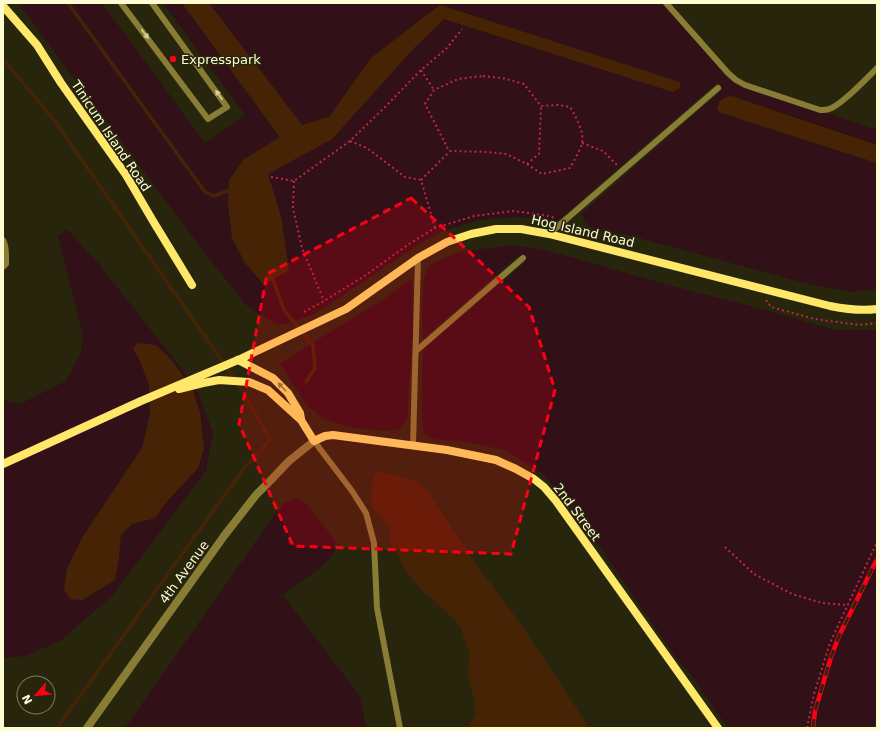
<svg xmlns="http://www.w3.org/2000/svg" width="880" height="731" font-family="'DejaVu Sans',sans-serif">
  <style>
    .green { fill: #311017; fill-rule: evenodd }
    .water { fill: #472306 }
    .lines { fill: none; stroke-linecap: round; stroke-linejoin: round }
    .stream { stroke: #472306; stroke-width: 3.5 }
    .path { stroke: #bf274c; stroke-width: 2; stroke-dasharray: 2 3; stroke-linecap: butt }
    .lane { stroke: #897d35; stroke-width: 6 }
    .street { stroke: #897d35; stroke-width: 8 }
    .secondary { stroke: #ffe76a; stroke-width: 8 }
    .rail-casing { stroke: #fe0015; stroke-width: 4.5 }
    .rail { stroke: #27260d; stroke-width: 3; stroke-dasharray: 9; stroke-linecap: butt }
    .oneway { fill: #d6d09c }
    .oneway2 { fill: #93863c }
    .marked { fill: #fe0015; fill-opacity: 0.2; stroke: #fe0015; stroke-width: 3; stroke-dasharray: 8 5; stroke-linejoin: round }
    .poi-dot { fill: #fe0015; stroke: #27260d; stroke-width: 1.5 }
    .labels { text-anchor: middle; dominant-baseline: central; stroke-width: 3; stroke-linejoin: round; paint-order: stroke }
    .poi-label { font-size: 13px; fill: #fffcd3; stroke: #27260d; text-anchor: start }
    .street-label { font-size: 13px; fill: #fffcd3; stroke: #27260d }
  </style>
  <rect width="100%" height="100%" fill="#27260d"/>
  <g class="green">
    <path d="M18 3H102L205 143 245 115 163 3H182L280 138 243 160 281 217 268 174 332 139 415 47 444 19 673 92 680 88V83L440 5 371 58 329 117 302 125 209 3H662L731 81 877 130V145L731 96C723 98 720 99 717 107L727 115 877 163V289L853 292 808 284 628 235 594 230 584 221 582 213 723 89 718 82 557 221H553L517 217 478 220 446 230 422 242 327 306 312 315 295 321 282 324H277L260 315 245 304 203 251Z"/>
    <path d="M67 229 98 263 196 387 213 433 206 471 113 595 60 641 25 656 3 658V400L20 404 66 381 81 352 83 335 58 236ZM133 348 198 468 168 500 155 518 132 524 121 534 115 580 82 600 64 590 67 569 82 538 142 448 150 414 149 384 140 361Z"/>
    <polygon points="511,245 542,249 665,284 766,310 835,330 877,330 877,711 874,728 728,728 689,672 677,659 621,578 582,520 543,474 505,450 461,441 433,439 426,435 422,426 422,383 423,350 525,262 518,256 423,339 422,314 424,278 430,265 459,252"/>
    <polygon points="412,278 413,337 408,395 408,416 400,429 385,431 350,427 323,419 307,405 280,364 317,340 386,298"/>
    <polygon points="297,498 307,505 335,540 334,553 323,566 283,595 360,696 366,728 125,728 275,514 285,502"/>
  </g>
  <g class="water">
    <polygon points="182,3 209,3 302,125 329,117 371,58 440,5 680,82 680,88 673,92 444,19 415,47 332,139 268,174 281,217 289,270 264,285 245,263 232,238 228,205 229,180 243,160 280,137"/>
    <path d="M731 96 877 145V163L719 112 717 108C720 99 723 98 731 96Z"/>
    <polygon points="139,343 156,345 171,359 193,390 200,413 204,449 198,468 168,500 155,518 132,524 121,534 119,556 115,580 82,600 70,599 64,590 67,569 82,538 142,448 150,414 149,384 140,361 133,348"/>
    <polygon points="377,472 387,473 415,481 427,490 471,557 522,626 553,672 589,728 467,728 476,715 474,699 468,676 469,651 460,626 445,611 420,588 405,570 400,559 391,545 390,528 383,518 373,508 371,499 373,476"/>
  </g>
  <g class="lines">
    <g class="stream">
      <polyline points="68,3 205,192 214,196 233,189"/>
      <polyline points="3,59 54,120 243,391 270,440 242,471 57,728"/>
      <polyline points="272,277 284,310 313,345 315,368 306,382"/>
    </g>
    <g class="path">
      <polyline points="421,70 434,90"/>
      <path d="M483 76 502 78 524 84 541 106 558 105 570 107C575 115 585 133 582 143 581 149 573 162 570 168L542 174 527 164 506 154 488 152 449 151 425 104 434 90 458 79Z"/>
      <polyline points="350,141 367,148 405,177 421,180"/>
      <polyline points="582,143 603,151 617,165"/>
      <polyline points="527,164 539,154 541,106"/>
      <polyline points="271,177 294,181 350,141 385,107 421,70 446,49 462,29"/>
      <polyline points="294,181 293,208 302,248 324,301"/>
      <polyline points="435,228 421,180 449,152"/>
      <polyline points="766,300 771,307 815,319 859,325 877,323"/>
      <polyline points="304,312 324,301 366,275 409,244 435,228 474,216 514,211 543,215 556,218"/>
      <polyline points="725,547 754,574 792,594 822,603 847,605"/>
      <polyline points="807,728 814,694 830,643 877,542"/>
    </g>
    <g class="lane">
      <polyline points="121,3 208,119 227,107 152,3"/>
      <path d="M666 3 728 73 736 80 745 85 820 110C823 110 827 110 829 109 842 105 867 78 877 68"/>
      <polyline points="549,234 718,88"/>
      <path d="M3 240C7 247 6 256 6 264L3 267"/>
      <polyline points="416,351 523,258"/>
      <polyline points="314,441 352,491 366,513 374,543 377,608 400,728"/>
      <polyline points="413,446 418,258"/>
    </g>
    <polyline class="street" points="87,728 224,536 256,495 271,480 289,461 314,441"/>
    <g class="secondary">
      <polyline points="3,6 37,45 61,83 126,175 153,221 192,285"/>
      <polyline points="238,360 273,378 288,393 300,413 301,419"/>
      <polyline points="179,389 203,383 219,380 249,382 268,390 301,420 314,441 325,436 333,435 447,450 496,460 516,469 534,479 544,487 556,501 718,728"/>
      <path d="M3 464 141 401 238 360 346 309 418 258 447 242 471 234 496 229H521L549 234 830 306C845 309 862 311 877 309"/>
    </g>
    <defs>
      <polyline id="rail" points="813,728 815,711 831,657 839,636 877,559"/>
    </defs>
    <use href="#rail" class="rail-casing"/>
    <use href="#rail" class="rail"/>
  </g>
  <defs><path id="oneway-solid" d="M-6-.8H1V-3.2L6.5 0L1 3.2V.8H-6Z"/></defs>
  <g class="oneway">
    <use href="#oneway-solid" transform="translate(145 34) rotate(53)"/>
    <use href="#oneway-solid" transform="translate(219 95) rotate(-126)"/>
  </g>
  <use class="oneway2" href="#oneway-solid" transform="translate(282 387) rotate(-134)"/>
  <path class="marked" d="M411 198 529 307 555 390 511 554 293 546 239 424 267 274Z"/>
  <circle class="poi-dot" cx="173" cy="59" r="4"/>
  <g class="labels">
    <g class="poi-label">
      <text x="181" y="59">Expresspark</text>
    </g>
    <g class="street-label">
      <text transform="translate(111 136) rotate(56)">Tinicum Island Road</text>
      <text transform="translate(583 231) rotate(13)">Hog Island Road</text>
      <text transform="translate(577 512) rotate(53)">2nd Street</text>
      <text transform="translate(184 572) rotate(-54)">4th Avenue</text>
    </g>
  </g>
  <rect width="880" height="731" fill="none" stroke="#fffcd3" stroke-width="8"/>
  <g transform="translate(36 695) rotate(243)"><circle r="19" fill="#27260d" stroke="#7d7c5c"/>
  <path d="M0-3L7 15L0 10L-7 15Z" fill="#fe0015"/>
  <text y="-6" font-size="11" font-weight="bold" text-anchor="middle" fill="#fffcd3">N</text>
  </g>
</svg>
